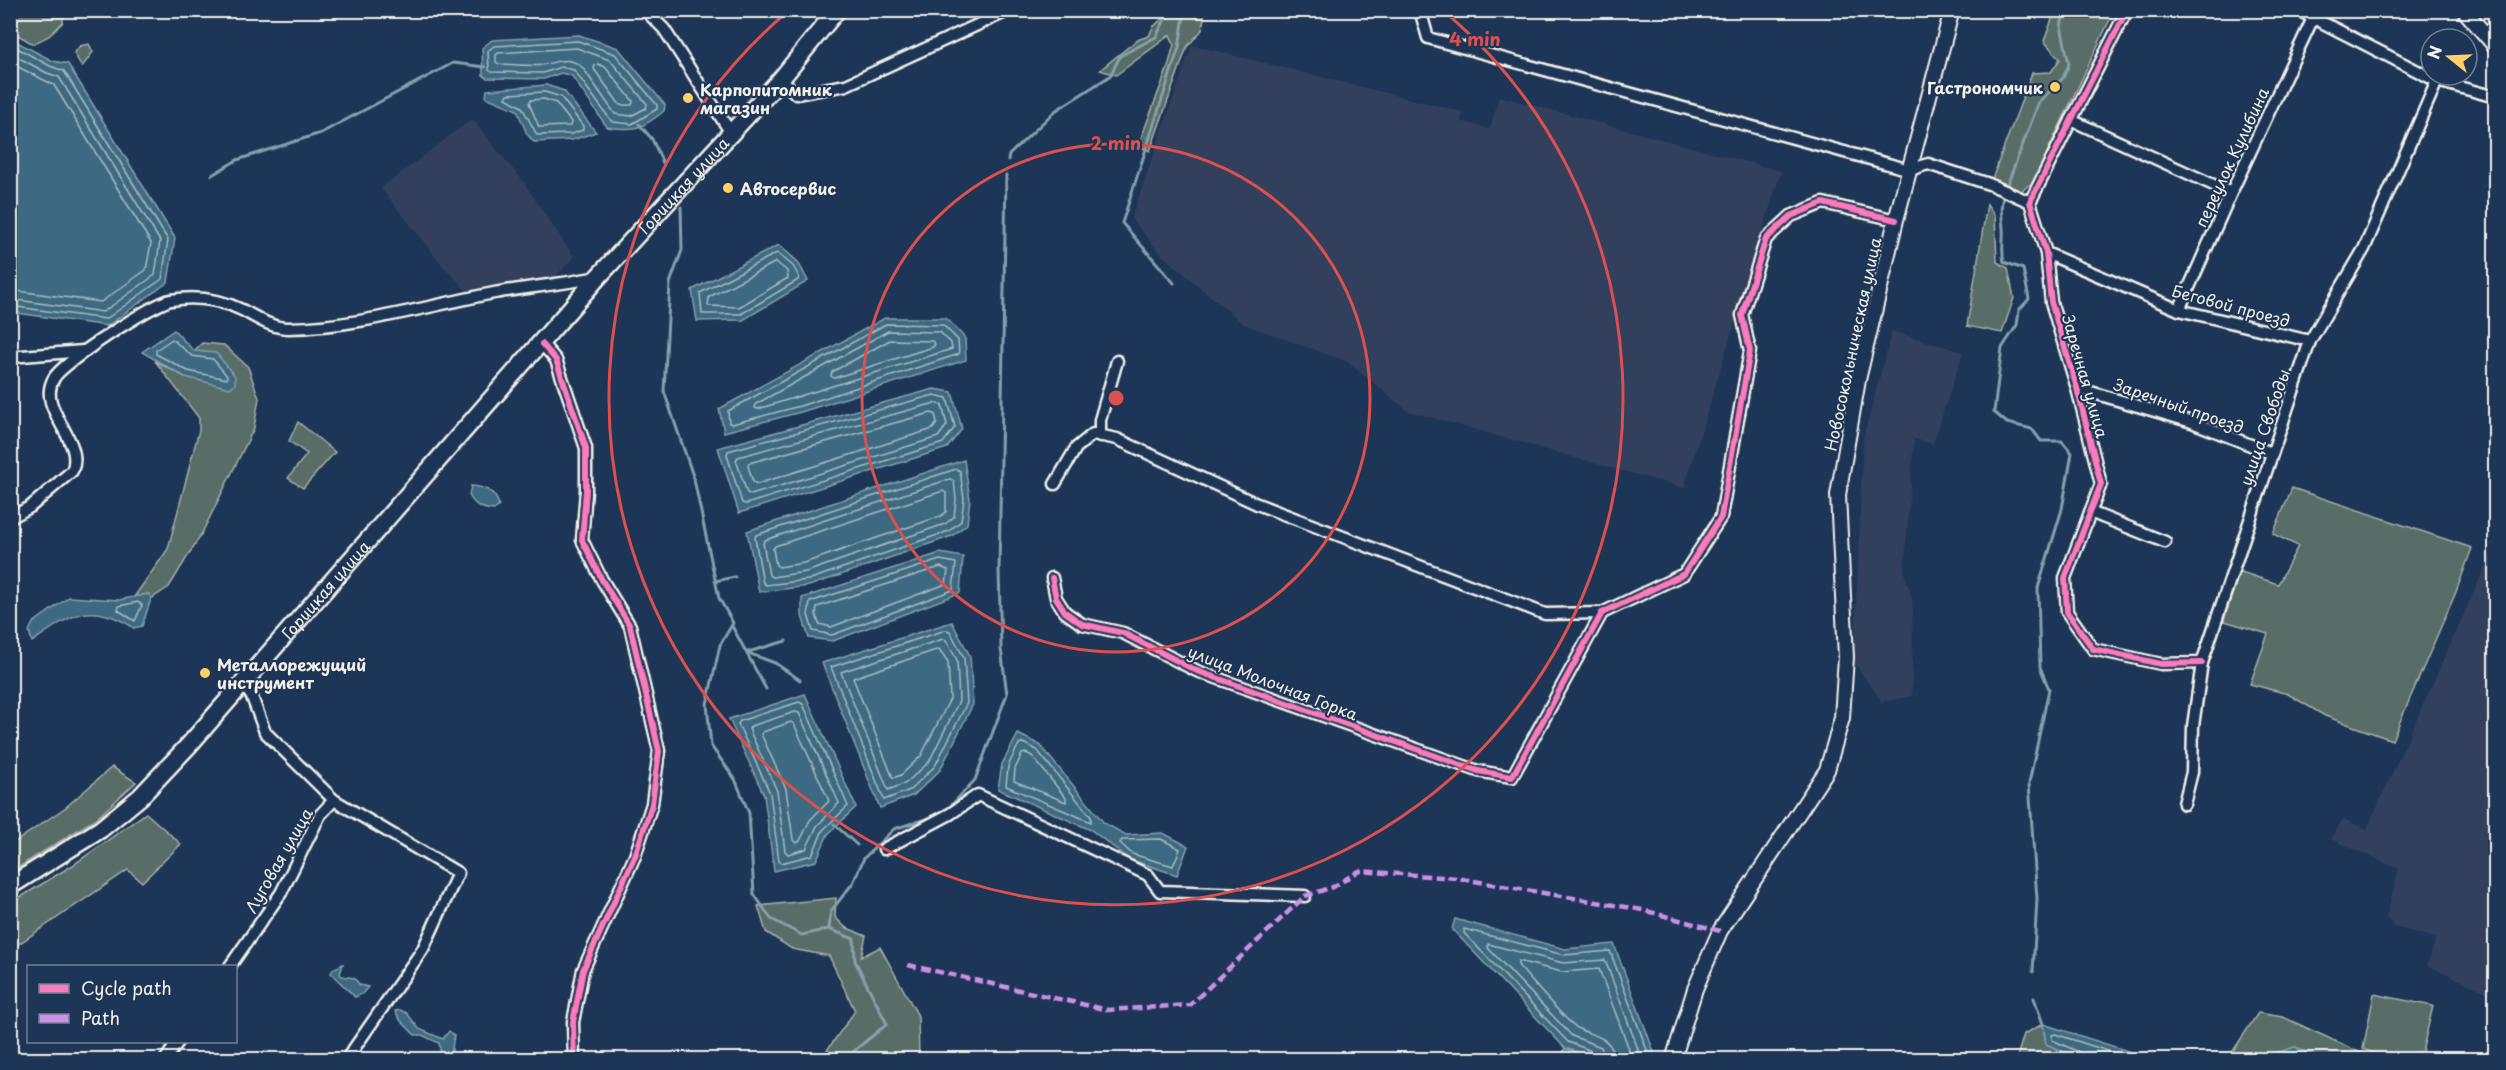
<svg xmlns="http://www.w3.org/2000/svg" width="2506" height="1070" font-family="'Playpen Sans',sans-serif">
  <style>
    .built { fill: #31415d }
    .green { fill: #586d68; stroke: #a6afa8; stroke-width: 1.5 }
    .water { fill: #3e6a82; stroke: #87a0ab; stroke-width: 1.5 }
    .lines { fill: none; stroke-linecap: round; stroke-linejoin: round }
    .shore { stroke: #abbbbf; stroke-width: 1.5 }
    .stream { stroke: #87a0ab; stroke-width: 3 }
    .street-casing { stroke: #f4f1e8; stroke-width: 15 }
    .secondary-casing { stroke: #f4f1e8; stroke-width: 18 }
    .primary-casing { stroke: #f4f1e8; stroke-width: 21 }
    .street { stroke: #1d3557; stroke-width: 10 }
    .secondary { stroke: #1d3557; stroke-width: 14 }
    .primary { stroke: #1d3557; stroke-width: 16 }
    .quiet { stroke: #ce8fe9; stroke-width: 4.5; stroke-dasharray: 9 4.5; stroke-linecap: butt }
    .cycleway-casing { stroke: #1d3557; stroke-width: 10 }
    .cycleway { stroke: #fd7abc; stroke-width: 6 }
    .ring { fill: none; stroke: #dc504e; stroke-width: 3 }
    .poi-dot { fill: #ffd166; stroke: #1d3557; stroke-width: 2 }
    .labels { text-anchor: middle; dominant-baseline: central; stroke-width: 4.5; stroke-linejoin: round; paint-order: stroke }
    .poi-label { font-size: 16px; font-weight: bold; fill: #f4f1e8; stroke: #1d3557; text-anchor: start }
    .street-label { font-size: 16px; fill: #f4f1e8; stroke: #1d3557 }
    .centre { fill: #dc504e; stroke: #1d3557; stroke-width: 3 }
    .ring-label { font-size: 18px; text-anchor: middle; font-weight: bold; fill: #dc504e; stroke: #1d3557; stroke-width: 4.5; stroke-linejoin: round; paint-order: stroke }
  </style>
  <rect width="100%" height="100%" fill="#1d3557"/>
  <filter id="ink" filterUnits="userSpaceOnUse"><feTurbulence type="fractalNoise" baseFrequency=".0167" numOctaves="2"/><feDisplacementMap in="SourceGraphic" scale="12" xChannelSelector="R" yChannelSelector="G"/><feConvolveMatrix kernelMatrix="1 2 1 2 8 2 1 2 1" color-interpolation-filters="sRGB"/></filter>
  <g filter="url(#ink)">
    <g class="built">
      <polygon points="1192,45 1463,112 1461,121 1490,129 1499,96 1781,171 1684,488 1408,411 1346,361 1243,324 1161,254 1131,219"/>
      <polygon points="472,119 522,180 574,257 555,277 467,291 442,265 381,188"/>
      <polygon points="1892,331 1963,352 1933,444 1914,439 1904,572 1913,603 1912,696 1882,702 1854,662 1863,439"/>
      <polygon points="2495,545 2495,996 2427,965 2436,938 2394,927 2386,917 2399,869 2331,839 2343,819 2367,829"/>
    </g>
    <g class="green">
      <polygon points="1172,10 1205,11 1202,30 1187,47 1150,151 1138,146 1168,67 1174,44 1170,35 1116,75 1100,70 1137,40 1149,36 1153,27"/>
      <polygon points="11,11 63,11 63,22 49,36 33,44 11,31"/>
      <polygon points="2055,11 2114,11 2033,182 2020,192 1992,179 2032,73 2051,72 2060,59 2044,41"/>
      <polygon points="89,44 93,52 82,67 74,53 80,46"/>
      <polygon points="1987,204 1995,216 1997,262 2008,268 2014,298 2002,333 1967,326"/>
      <polygon points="202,343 224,345 248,367 259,398 254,428 202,533 169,587 151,599 148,594 134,597 168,549 199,430 199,418 155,361 185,377 194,351"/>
      <polygon points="298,422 335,452 303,488 288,478 307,454 289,441"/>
      <polygon points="2292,488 2472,548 2456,592 2392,740 2325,716 2288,694 2250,684 2268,634 2221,620 2238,571 2278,584 2298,546 2273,534"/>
      <polygon points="112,767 136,782 97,818 11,872 11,845 66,807"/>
      <polygon points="146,813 181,844 142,882 128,870 11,949 11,903 73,865"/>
      <polygon points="836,898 835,917 845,927 866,936 861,957 880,947 918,1016 919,1059 813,1059 823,1056 855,1011 829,956 792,949 766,932 758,906"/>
      <polygon points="2374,994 2433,1006 2422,1052 2385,1057 2363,1049"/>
      <polygon points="2258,1013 2283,1017 2374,1059 2320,1059 2295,1047 2259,1059 2227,1060"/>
      <polygon points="2043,1024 2046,1044 2082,1059 2016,1060 2024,1034"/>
      <polygon points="1565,1048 1598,1059 1560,1059"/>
    </g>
    <g class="water">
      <path d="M579 35 618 48 665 105 664 111C642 129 635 131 607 127L572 76 561 73 544 79 487 78 483 75 482 48 492 40Z"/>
      <polygon points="11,39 53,61 68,64 175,238 168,282 107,326 11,312"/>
      <polygon points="546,85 564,91 596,132 572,140 534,142 527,134 517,110 486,97 487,90"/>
      <polygon points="779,245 798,262 808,281 743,320 697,321 692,290"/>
      <polygon points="885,318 946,318 965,338 966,360 801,412 724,432 719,409"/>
      <polygon points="174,330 194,351 216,353 235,376 235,384 230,388 185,377 142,352"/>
      <polygon points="934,389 952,392 962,429 947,448 739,513 718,448"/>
      <polygon points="964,460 970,499 967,524 952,536 809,586 759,592 747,531"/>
      <path d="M471 486C485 487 496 491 499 506L494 510C482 509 474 506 469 495Z"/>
      <polygon points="940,553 963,557 960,593 833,641 809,638 802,616 802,598"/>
      <path d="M149 594 151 599 142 626 134 628C90 599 71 615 32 642L29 631 33 623 69 597 119 600Z"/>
      <polygon points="952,622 970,656 973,704 940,770 914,795 880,808 822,663"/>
      <polygon points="805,694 856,807 828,834 816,861 774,871 764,795 729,719"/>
      <polygon points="1018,734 1040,745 1104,823 1126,835 1163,833 1188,846 1177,875 1129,859 1091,830 998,789 1002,764"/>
      <polygon points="1455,919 1565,949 1614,944 1654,1052 1649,1059 1599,1059 1565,1048 1452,929"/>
      <polygon points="343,964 340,974 342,976 354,978 360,985 368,987 362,994 355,997 331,973 333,969"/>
      <polygon points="400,1010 407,1013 419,1029 443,1039 449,1031 454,1035 451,1057 444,1059 441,1055 439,1043 422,1035 415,1035 401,1021 395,1011"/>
      <polygon points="2043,1024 2147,1057 2148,1059 2082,1059 2046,1044"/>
      <polygon points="2295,1047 2320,1059 2259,1059 2260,1058"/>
    </g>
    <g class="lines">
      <g class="shore">
        <polygon points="578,41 615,54 657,105 657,109 632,124 612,122 574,70 561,67 543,73 492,72 489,70 488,51 494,46"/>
        <polyline points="10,44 50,66 64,71 168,240 162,279 106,319 10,306"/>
        <path d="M577 48 610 60 647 104 646 108 631 116 615 114 583 68C569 55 558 62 542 65 529 67 513 64 499 64L496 62V55L498 53Z"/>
        <polyline points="10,53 47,73 59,77 160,241 155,275 103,312 10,299"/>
        <polyline points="10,63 54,85 151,243 146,270 101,302 10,290"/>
        <polygon points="598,64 605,67 633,101 632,105 620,105 594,69 595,65"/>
        <polygon points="545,92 561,97 583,126 583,130 571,134 537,135 522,107 506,98 508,94"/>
        <polygon points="544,99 556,103 571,122 570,126 539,127 529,103 531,100"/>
        <polygon points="777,253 793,266 799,277 798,280 741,314 702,314 700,293"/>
        <polygon points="776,262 787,271 788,278 739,307 708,306 709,297"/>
        <polygon points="886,324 943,325 958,340 959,354 800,406 732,424 729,423 728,411"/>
        <polygon points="888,331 940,332 951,343 952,349 758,409 755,408 756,404"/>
        <polygon points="172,339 192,356 213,359 227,376 227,379 188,371 156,354 156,350"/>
        <polygon points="890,340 932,341 935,344 933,347 834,378 831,376 832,372"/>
        <polygon points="934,395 947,398 955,427 943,443 746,504 742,503 727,455 728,451"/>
        <polygon points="935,403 942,405 947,425 938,437 751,495 747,493 736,460 738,457"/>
        <polygon points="931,413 935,414 937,423 933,429 757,484 753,482 748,466 749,463"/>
        <polygon points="956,469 960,471 964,499 961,521 949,531 808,580 766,585 763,583 755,538 756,535"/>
        <polygon points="950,479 954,481 956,499 954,517 945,524 806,572 772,577 769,575 763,543 765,540"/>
        <polygon points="943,491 946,493 946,512 941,516 804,563 779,567 776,565 773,549 775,546"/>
        <polygon points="940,560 956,563 953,590 832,635 813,631 808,615 810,602"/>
        <polygon points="940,567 948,570 946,584 831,627 819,624 816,614 817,607"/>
        <polygon points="138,602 142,605 135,621 118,610 119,606"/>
        <polygon points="946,630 950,631 964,658 967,703 935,766 910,790 884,800 831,667"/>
        <polygon points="943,639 946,640 957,660 959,701 929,762 906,783 888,790 841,672"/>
        <polygon points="939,649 948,662 950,699 921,756 901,775 893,778 853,678"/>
        <polygon points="799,702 803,704 848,806 823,830 812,855 781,863 779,861 770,793 738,724 740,721"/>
        <polygon points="795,712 799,713 839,803 817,826 806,849 788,854 785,851 777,791 749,729 751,726"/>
        <polygon points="791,722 794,724 829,801 810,820 800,841 796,843 793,840 786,789 761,734 763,732"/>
        <polygon points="1023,743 1037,750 1091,817 1091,822 1006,786 1008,766 1019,744"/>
        <polygon points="1026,753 1032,756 1066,798 1066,802 1014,781 1015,769 1022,754"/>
        <polygon points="1161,839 1180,849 1173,866 1132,854 1120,843 1122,840"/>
        <polyline points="1598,1060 1594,1052 1568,1042 1464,933 1464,929 1564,955 1610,951 1647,1050 1644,1060"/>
        <polyline points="1605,1060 1601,1047 1572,1036 1488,948 1488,944 1563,963 1605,960 1638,1049 1637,1060"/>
        <path d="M1614 1060C1613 1036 1595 1037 1579 1029 1566 1022 1530 979 1518 965V961L1562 972 1599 969 1629 1049 1628 1060"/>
        <polyline points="2082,1060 2079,1052 2052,1040 2052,1035 2055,1034 2136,1060"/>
      </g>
      <g class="stream">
        <polyline points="639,124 652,139 663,163"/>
        <polyline points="1008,160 1009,155 1055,111 1110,76 1120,56 1156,37 1165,19 1179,10"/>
        <polyline points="212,175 237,160 321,133 453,63 485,67"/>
        <polyline points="2006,188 2039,102 2063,78 2069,64 2061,26 2065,10"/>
        <path d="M2004 194C1999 210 2002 212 2003 228 2004 240 2001 250 2004 262L2023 269 2029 299 2019 310 2017 325 2002 348 1994 412 2007 423 2032 429 2041 441H2062L2072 453 2062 509 2038 588 2040 667 2049 689 2029 783 2037 899 2033 972"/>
        <polyline points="681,207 682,250 670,283 664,391 694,479 719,598 733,623 720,645 707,704 711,746 735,779 749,813 754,894 771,919 802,935 829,929 854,939 855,961 887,1024 855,1050 848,1060"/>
        <polyline points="1174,283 1122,223 1179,47 1185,10"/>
        <polyline points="715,581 735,577"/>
        <polyline points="732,626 766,689"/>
        <polyline points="748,652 786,641"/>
        <polyline points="748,653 775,663 800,680"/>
        <polyline points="944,813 975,780 1007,694 1001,649 999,570 1006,175"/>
        <polyline points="834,824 857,845"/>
        <polyline points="829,929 831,911 853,883 864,858 894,829 935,816"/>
        <polyline points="2034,998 2043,1024"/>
      </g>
      <defs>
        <g id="street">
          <polyline points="645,10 664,29 731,133"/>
          <polyline points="1420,10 1428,38 1910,170 1928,164 1989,184 2030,202"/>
          <polyline points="2127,10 2030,202 2046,253 2051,302 2077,388 2101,484 2065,578 2067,612 2093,649 2161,664 2202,663"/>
          <polyline points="2298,10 2437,81 2488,95 2496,94"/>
          <polyline points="781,79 796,94 846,85 1010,10"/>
          <polyline points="2071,120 2231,193"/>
          <polyline points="2046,253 2179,310 2310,341"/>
          <polyline points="2179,310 2231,193 2313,18"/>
          <polyline points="542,344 556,360 586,448 586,491 582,540 602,580 630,626 659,751 652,804 635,856 583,970 573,1022 574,1060"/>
          <polyline points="10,357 83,351"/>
          <polyline points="2077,388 2192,422 2271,453"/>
          <polyline points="1100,436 1100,420 1117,361"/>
          <polyline points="1055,484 1076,448 1093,434 1117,439 1257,504 1545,614 1602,613"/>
          <polyline points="2090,512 2165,542"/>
          <path d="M10 518 30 507 72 471C86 440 35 409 54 378 63 362 154 303 171 300 196 296 219 299 242 310 256 317 271 328 288 328 357 327 427 306 494 293 528 287 563 284 598 277"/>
          <polyline points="1052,578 1056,598 1065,612 1082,624 1123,633 1197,671 1478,771 1512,777 1602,613 1684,574 1721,517 1750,351 1742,315 1766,239 1791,216 1823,203 1896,220"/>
          <polyline points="243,684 252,697 265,732 334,800 458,873 423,949 346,1060"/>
          <polyline points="2184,804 2192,772 2193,726 2202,663 2310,341 2364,249 2437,81"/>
          <polyline points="884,849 950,814 978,795 1148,875 1160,891 1305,896"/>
          <polyline points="230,966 281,893 320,815 334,800"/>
          <polyline points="165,1060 178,1042"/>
        </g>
        <g id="secondary">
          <polyline points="2464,10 2496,47"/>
          <polyline points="1673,1060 1695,989 1720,931 1827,770 1842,718 1846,657 1838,495 1858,380 1896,220 1952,10"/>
        </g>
        <g id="primary">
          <path id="s1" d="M10 886 101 829 140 797 189 745 598 277 781 79 837 10"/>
        </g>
      </defs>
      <use href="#street" class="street-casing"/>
      <use href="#secondary" class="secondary-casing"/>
      <use href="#primary" class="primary-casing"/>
      <use href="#street" class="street"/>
      <use href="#secondary" class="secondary"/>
      <use href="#primary" class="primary"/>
      <polyline class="quiet" points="908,965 1108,1010 1190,1005 1305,896 1333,887 1359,871 1456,878 1643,910 1720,931"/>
      <defs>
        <g id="cycleway">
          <polyline points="2127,10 2030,202 2046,253 2051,302 2077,388 2101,484 2065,578 2067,612 2093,649 2161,664 2202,663"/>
          <polyline points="542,344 556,360 586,448 586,491 582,540 602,580 630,626 659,751 652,804 635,856 583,970 573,1022 574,1060"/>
          <polyline points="1052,578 1056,598 1065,612 1082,624 1123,633 1197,671 1478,771 1512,777 1602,613 1684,574 1721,517 1750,351 1742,315 1766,239 1791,216 1823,203 1896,220"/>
        </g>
      </defs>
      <use href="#cycleway" class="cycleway-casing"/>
      <use href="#cycleway" class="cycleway"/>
    </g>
  </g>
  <g class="ring">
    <circle cx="1116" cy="398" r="254"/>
    <path d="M1445 12A507 507 0 1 1 787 12"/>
  </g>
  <g class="poi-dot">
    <circle cx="2055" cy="87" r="6"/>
    <circle cx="688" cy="98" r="6"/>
    <circle cx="728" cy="188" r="6"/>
    <circle cx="205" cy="673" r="6"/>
  </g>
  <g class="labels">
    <g class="poi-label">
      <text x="2043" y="87" text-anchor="end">Гастрономчик</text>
      <text x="700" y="89">Карпопитомник<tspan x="700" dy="18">магазин</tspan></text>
      <text x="740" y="188">Автосервис</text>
      <text x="217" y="664">Металлорежущий<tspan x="217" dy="18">инструмент</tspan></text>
    </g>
    <g class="street-label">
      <text transform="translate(2231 157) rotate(-65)">переулок Кулибина</text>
      <text stroke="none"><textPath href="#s1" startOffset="976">Горицкая улица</textPath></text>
      <text transform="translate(2231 305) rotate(15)">Беговой проезд</text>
      <text transform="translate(1852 344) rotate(-78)">Новосокольническая улица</text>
      <text transform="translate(2086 376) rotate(74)">Заречная улица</text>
      <text transform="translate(2179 405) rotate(19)">Заречный проезд</text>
      <text transform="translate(2264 427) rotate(-71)">улица Свободы</text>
      <text stroke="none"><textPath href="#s1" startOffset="436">Горицкая улица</textPath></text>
      <text transform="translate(1273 682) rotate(21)">улица Молочная Горка</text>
      <text transform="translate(278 860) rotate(-60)">Луговая улица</text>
    </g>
  </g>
  <circle cx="1116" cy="398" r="9" class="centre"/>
  <g class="ring-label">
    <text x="1475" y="46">4 min</text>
    <text x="1116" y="150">2 min</text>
  </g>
  <rect width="2506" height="1070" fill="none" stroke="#1d3557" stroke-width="36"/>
  <rect x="18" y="18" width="2470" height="1034" fill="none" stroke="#f4f1e8" stroke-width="2" filter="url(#ink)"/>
  <rect x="27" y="965" width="210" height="78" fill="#1d3557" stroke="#738091" stroke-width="1.5"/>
  <rect x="39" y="984" width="30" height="9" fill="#fd7abc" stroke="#738091" stroke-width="1.5"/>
  <text x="81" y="995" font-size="18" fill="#f4f1e8">Cycle path</text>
  <rect x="39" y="1014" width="30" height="9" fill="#ce8fe9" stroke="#738091" stroke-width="1.5"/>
  <text x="81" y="1025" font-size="18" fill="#f4f1e8">Path</text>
  <g transform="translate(2449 57) rotate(288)"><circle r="28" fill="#1d3557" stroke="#738091" stroke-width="1.5"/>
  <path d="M0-4.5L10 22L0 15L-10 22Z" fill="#ffd166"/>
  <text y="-9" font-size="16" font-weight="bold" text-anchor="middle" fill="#f4f1e8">N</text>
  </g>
</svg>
